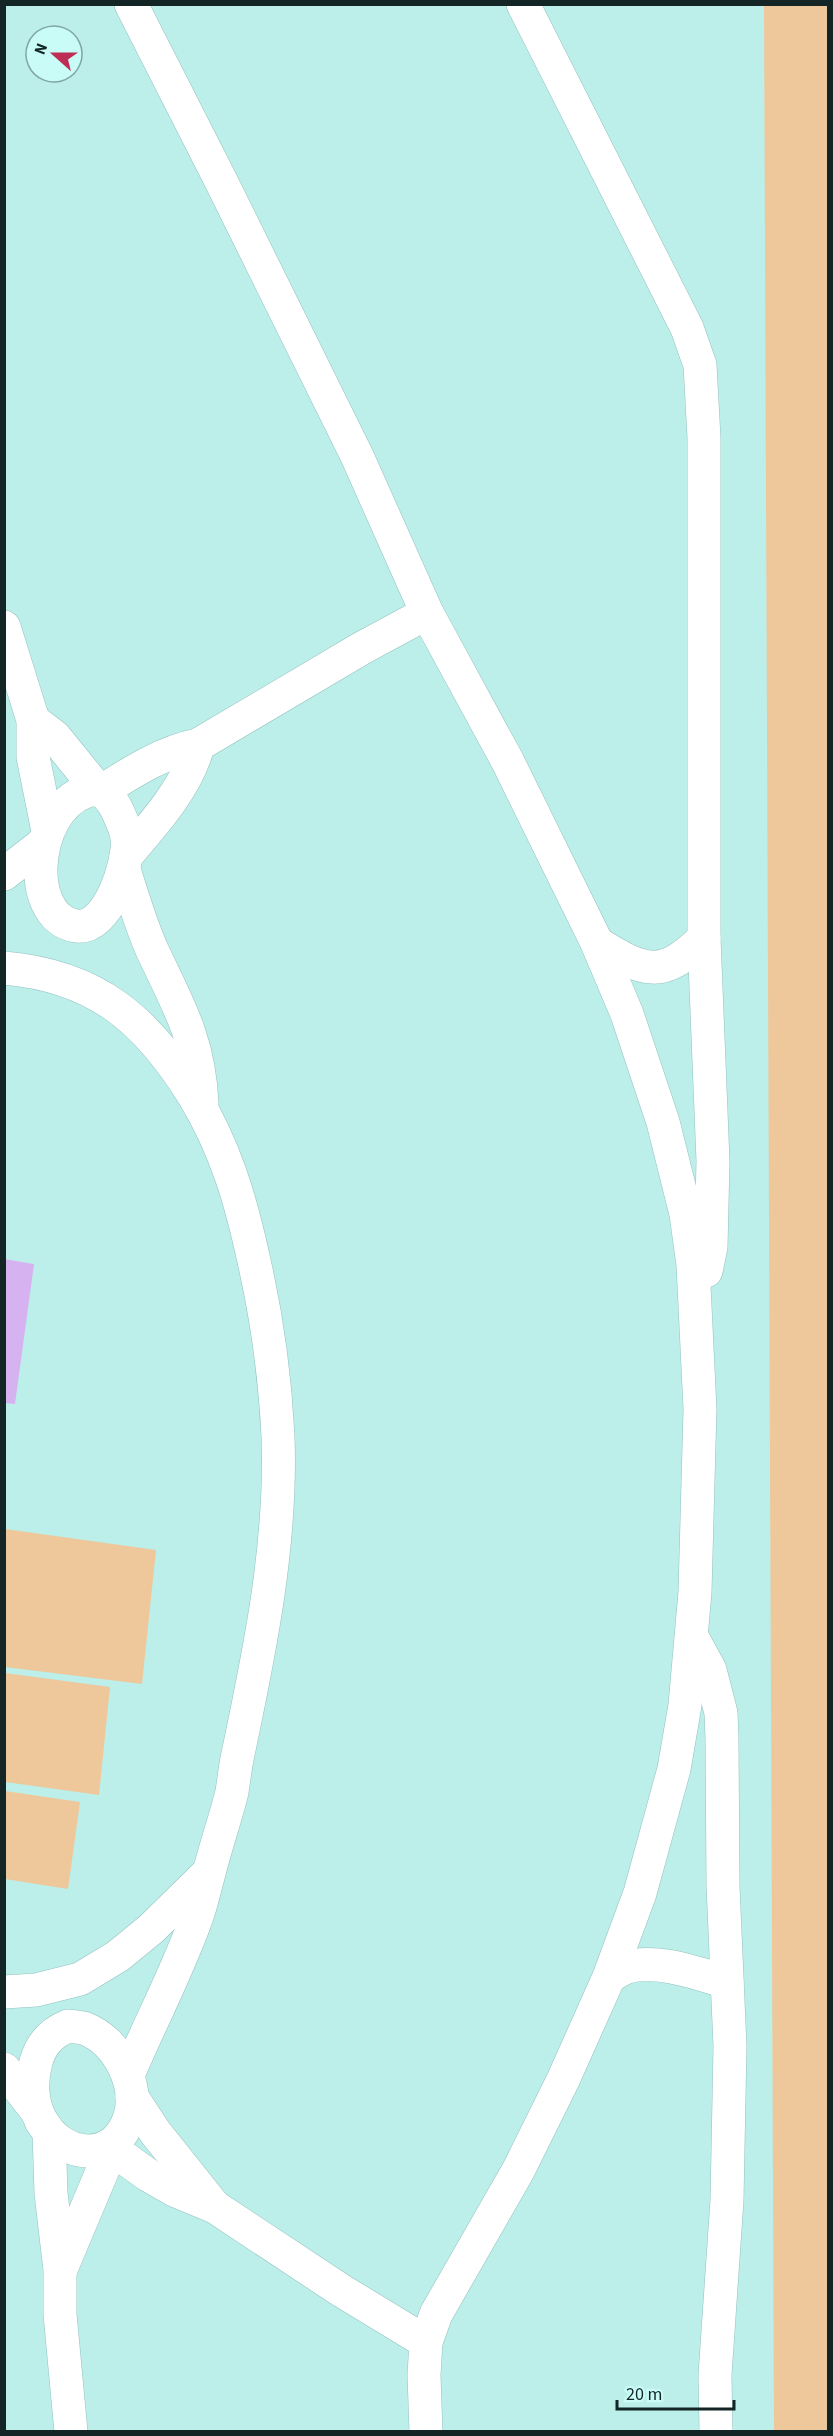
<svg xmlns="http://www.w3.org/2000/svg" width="833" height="2436" font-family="'Source Sans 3',sans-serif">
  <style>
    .green { fill: #eec89b }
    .water { fill: #d6b3f0 }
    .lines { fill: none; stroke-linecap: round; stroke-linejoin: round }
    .minor-casing { stroke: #92c2bf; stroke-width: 34 }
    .minor { stroke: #fff; stroke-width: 33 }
  </style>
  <rect width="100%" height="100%" fill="#bceeea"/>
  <g class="green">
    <polygon points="764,5 828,5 828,2432 774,2431"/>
    <polygon points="5,1529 156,1550 142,1684 5,1667"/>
    <polygon points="5,1673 110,1687 99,1795 5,1782"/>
    <polygon points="5,1791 80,1802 68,1889 5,1879"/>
  </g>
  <polygon class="water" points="4,1259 34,1264 15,1404 5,1403"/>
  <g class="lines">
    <defs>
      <g id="minor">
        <polyline points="131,4 221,181 357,456 427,613 508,762 597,943 627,1014 663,1122 686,1214 693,1265 700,1409 695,1592 685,1705 674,1769 640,1893 609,1977 563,2080 519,2169 436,2314 426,2342 424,2375 426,2432"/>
        <polyline points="523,4 687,328 700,365 704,438 704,938 713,1161 711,1247 706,1271"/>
        <polyline points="4,627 33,720 33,757 48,831"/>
        <polyline points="33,720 55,737 97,789"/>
        <path d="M97 789C106 792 111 799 116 808 120 817 126 828 127 838 130 862 108 931 76 926 20 917 34 795 97 789Z"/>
        <path d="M102 791C132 772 163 752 198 745L362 648 427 613"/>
        <path d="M126 856C152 826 189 785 198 745"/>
        <path d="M124 870C133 897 141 926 153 952 179 1007 199 1040 202 1103"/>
        <polyline points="4,874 44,843"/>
        <path d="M597 943C644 972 662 980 704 938"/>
        <path d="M4 968C97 976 147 1020 194 1096 226 1149 241 1201 254 1261 267 1318 275 1377 278 1436 282 1543 260 1650 238 1754 235 1767 234 1779 232 1792 225 1820 215 1848 208 1877 204 1891 201 1906 196 1919 177 1972 150 2023 128 2075"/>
        <polyline points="692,1637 710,1670 721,1713 722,1739 723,1886 730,2046 727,2200 715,2375 716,2432"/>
        <path d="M609 1977C614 1974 620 1970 625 1968 654 1957 699 1974 727 1982"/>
        <polyline points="4,1992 36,1990 80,1979 118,1956 151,1929 207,1874"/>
        <path d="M68 2026C74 2027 81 2027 86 2029 118 2042 139 2084 130 2116 115 2165 62 2159 41 2120 31 2102 31 2080 36 2062 41 2044 51 2033 68 2026Z"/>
        <polyline points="4,2069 36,2110"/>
        <polyline points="132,2097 155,2132 214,2206"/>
        <polyline points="41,2121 49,2132 51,2193 60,2270 60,2314 71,2432"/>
        <polyline points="109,2147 148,2175 174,2190 215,2207 342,2291 426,2342"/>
        <polyline points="61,2269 104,2167 106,2147"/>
      </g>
    </defs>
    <use href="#minor" class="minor-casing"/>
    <use href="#minor" class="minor"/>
  </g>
  <rect width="833" height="2436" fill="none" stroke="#132625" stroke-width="12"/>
  <g transform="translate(54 54) rotate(291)"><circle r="28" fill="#c9fbf7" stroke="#80a6a3" stroke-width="1.5"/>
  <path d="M0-4.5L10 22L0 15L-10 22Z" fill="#be2e54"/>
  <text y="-9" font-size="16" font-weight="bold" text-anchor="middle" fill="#132625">N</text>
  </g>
  <path d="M617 2400v9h117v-9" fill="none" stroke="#132625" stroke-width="3"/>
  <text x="626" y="2400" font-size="18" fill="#132625" stroke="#c9fbf7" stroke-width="4.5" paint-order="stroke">20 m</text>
</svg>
